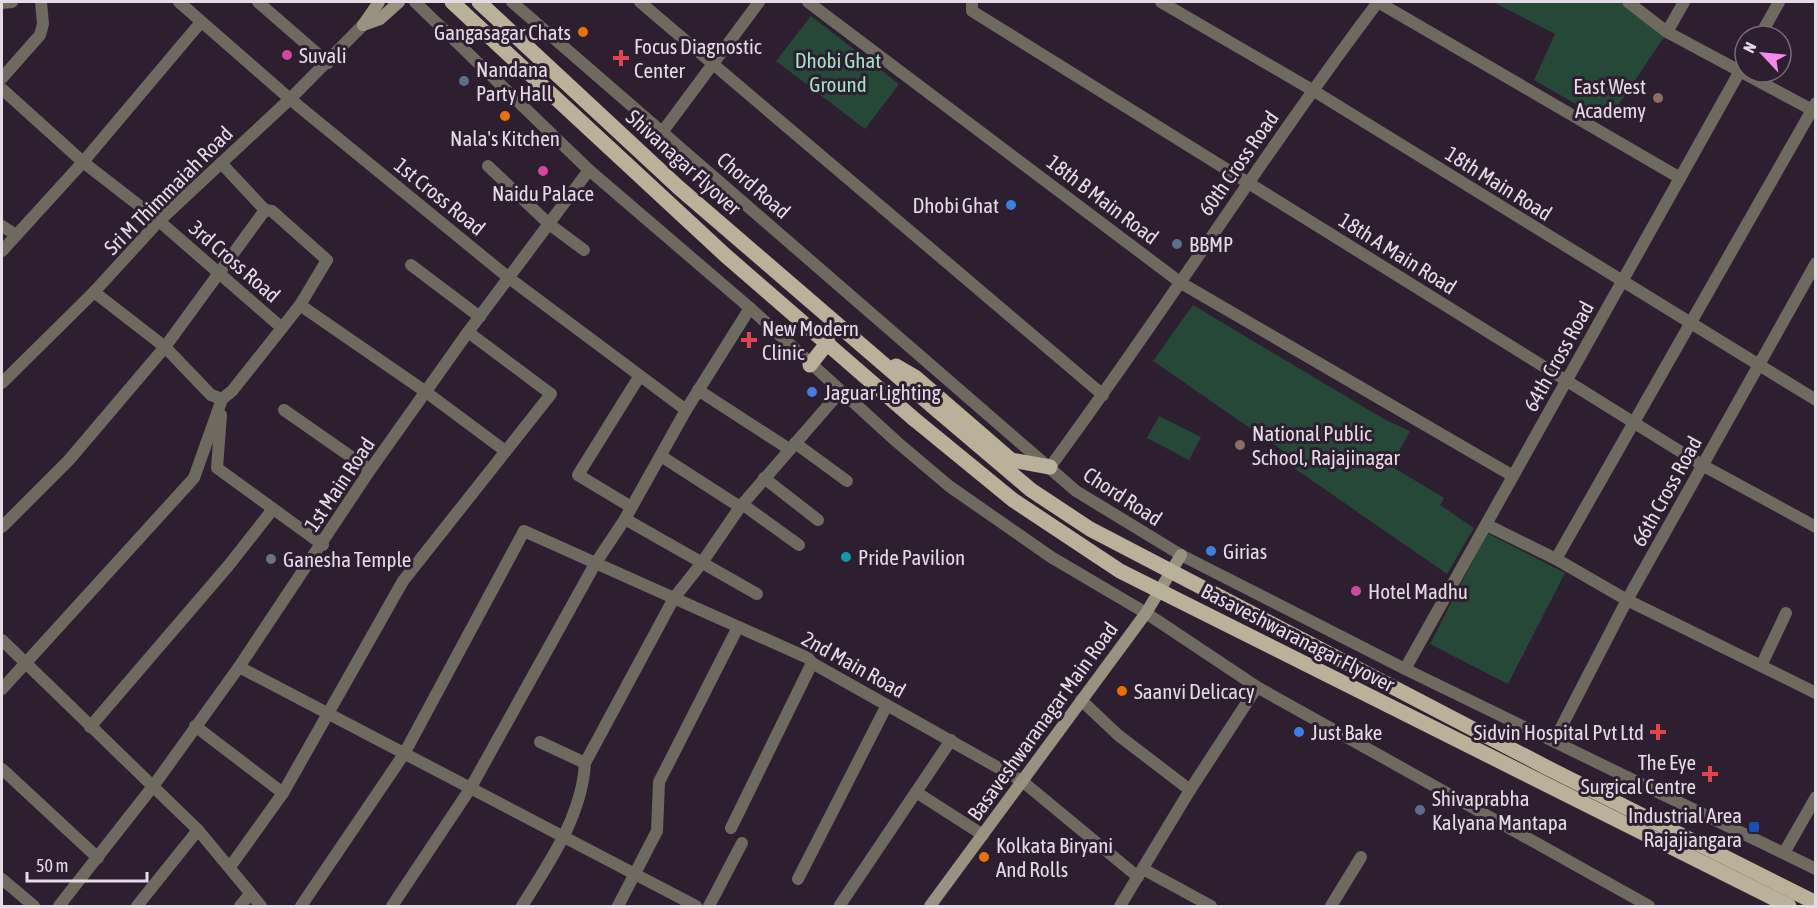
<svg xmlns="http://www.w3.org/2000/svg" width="1817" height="908" font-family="'Asap Condensed',sans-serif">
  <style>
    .green { fill: #264838 }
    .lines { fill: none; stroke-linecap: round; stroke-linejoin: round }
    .minor { stroke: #6e6a5f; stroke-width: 12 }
    .tertiary { stroke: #6e6a5f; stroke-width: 12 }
    .secondary { stroke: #989280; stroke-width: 12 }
    .primary { stroke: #b9b19a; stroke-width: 15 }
    .primary-bridge { stroke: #b9b19a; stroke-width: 15 }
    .food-dot { fill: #e8710a; stroke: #2d1e30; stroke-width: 2 }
    .hotel-dot { fill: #d1479c; stroke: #2d1e30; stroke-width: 2 }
    .health-dot { fill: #e0444e; stroke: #2d1e30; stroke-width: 2 }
    .service-dot { fill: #5c6f8a; stroke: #2d1e30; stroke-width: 2 }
    .education-dot { fill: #8d6e63; stroke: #2d1e30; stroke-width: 2 }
    .shop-dot { fill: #3f7fe0; stroke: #2d1e30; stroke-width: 2 }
    .culture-dot { fill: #0f9aa8; stroke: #2d1e30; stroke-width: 2 }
    .worship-dot { fill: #6b7280; stroke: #2d1e30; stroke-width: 2 }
    .transit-dot { fill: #1a4fb4; stroke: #2d1e30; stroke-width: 2 }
    .labels { text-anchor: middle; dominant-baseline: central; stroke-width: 6; stroke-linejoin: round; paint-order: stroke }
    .poi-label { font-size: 21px; fill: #e5dbe7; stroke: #2d1e30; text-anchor: start }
    .park-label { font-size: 21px; fill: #a1e4c2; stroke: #2d1e30 }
    .street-label { font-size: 21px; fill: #e5dbe7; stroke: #2d1e30 }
  </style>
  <rect width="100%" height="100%" fill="#2d1e30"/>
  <g class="green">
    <polygon points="1493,2 1619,2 1665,36 1607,122 1534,80 1555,34"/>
    <polygon points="811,16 899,84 865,129 776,61"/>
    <polygon points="1193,305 1384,419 1410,431 1391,466 1444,498 1440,505 1474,528 1447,574 1291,466 1295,459 1153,361"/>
    <polygon points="1159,416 1201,437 1189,460 1147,438"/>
    <polygon points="1487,533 1565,573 1508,684 1430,644"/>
  </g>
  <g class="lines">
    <g class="minor">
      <polyline points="179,2 290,99 509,278 686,410"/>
      <polyline points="258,2 328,63"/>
      <polyline points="640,2 1103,395"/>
      <polyline points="808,2 1181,283 1513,476"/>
      <polyline points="972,2 972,11 1702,465 1816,527"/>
      <polyline points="1161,2 1314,91 1816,400"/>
      <polyline points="1378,2 1680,178"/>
      <polyline points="1628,2 1667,32 1816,112"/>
      <polyline points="2,3 12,2"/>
      <polyline points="1667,32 1684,2"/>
      <polyline points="1760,36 1779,2"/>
      <polyline points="2,78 40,35 43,24 41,2"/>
      <polyline points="2,89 83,162 159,221 282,328 300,305 426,392 504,450"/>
      <polyline points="663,131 759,2"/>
      <polyline points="221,163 265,210"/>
      <polyline points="488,166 549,224 584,250"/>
      <polyline points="2,226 16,235"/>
      <polyline points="2,251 83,162 201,22"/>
      <polyline points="411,265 480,317"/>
      <polyline points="94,292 165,347 211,395 222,399"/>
      <polyline points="698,390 789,449"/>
      <polyline points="222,399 232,391 282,328"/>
      <polyline points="284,410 370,470"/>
      <polyline points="221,415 217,468 323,545"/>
      <polyline points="795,443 847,481"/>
      <polyline points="661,456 740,507"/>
      <path d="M1050 467C1163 314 1264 153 1378 2"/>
      <polyline points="764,478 818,520"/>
      <polyline points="742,504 799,545"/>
      <polyline points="631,507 578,475 639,377"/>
      <polyline points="625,519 757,594"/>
      <polyline points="1487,525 1556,559 1627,600 1816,693"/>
      <polyline points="2,527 69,460 165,347 265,210 272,211 327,260 300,305"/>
      <polyline points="1556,559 1816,103"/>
      <polyline points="2,640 198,830 261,906"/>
      <polyline points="1761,666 1786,613"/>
      <polyline points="239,667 696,906"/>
      <polyline points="1405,669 1745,62"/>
      <polyline points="2,689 194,478 222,399"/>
      <polyline points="1081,700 1118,735 1190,790"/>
      <polyline points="195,726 283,793"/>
      <polyline points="90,727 229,565 273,509"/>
      <polyline points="1554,741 1627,600 1816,263"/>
      <polyline points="540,742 585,763"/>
      <polyline points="2,769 98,858"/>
      <polyline points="916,792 983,835"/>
      <polyline points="731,828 812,663"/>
      <polyline points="1784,853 1816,797"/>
      <polyline points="230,867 283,793 403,581 551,394 468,332"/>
      <polyline points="1143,869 1211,906"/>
      <polyline points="2,879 34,906"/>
      <polyline points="798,879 887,705"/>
      <polyline points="840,905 951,740"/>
      <polyline points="59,906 154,785 239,667 370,470 468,332 589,170"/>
      <polyline points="137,906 198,830"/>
      <polyline points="240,906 250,894"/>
      <polyline points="301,906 404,754 524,531 808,658 812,663 1022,781 1138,877"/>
      <polyline points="392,906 470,789 595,564 625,519 686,410 750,308"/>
      <path d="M522 906C549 863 582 816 585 763L674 598 701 564 740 507 840 392"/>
      <polyline points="618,906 657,831 659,782 738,627"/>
      <polyline points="709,906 742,843"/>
      <polyline points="1120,906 1190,790 1257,687"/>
      <polyline points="1331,906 1361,857"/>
    </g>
    <g class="tertiary">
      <polyline points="415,2 589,170 750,308 897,442 949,486 1051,557 1146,613 1257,687 1649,906"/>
      <polyline points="512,2 1076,491 1181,555 1405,669 1816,869"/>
      <polyline points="2,383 94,292 159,221 290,99 363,25"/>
    </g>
    <g class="secondary">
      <polyline points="363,25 380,19 399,2"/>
      <polyline points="363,25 379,2"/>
      <polyline points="930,906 1146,613 1181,555"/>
    </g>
    <g class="primary">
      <polyline points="452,2 725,255 914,419"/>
      <polyline points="479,2 678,187 938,411"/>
      <polyline points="810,365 828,342"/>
      <polyline points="896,366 915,377 1011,460 1050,467"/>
    </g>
    <g class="primary-bridge">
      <polyline points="938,411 1031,490 1090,529 1544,766 1816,903"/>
      <polyline points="914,419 1013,500 1120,571 1789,906"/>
    </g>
  </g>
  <g class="food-dot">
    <circle cx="583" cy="32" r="6"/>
    <circle cx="505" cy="116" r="6"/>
    <circle cx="1122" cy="691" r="6"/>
    <circle cx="984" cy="857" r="6"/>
  </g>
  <g class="hotel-dot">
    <circle cx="287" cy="55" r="6"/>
    <circle cx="543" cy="171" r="6"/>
    <circle cx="1356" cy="591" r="6"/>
  </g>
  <g class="health-dot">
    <path d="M618 49h6v6h6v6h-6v6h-6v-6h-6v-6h6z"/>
    <path d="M746 331h6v6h6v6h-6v6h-6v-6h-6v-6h6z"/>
    <path d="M1655 723h6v6h6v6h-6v6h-6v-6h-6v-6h6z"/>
    <path d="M1707 765h6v6h6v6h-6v6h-6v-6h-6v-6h6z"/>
  </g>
  <g class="service-dot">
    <circle cx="464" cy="81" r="6"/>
    <circle cx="1177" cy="244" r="6"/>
    <circle cx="1420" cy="810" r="6"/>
  </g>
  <g class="education-dot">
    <circle cx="1658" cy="98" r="6"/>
    <circle cx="1240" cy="445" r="6"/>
  </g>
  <g class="shop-dot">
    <circle cx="1011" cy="205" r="6"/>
    <circle cx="812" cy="392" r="6"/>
    <circle cx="1211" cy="551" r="6"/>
    <circle cx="1299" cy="732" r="6"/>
  </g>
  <circle class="culture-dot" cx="846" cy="557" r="6"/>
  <circle class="worship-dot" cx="271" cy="559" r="6"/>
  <rect class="transit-dot" x="1748" y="821" width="12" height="12" rx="3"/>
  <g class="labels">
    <g class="poi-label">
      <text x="571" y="32" text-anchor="end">Gangasagar Chats</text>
      <text x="634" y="46">Focus Diagnostic<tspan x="634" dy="24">Center</tspan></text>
      <text x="299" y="55">Suvali</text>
      <text x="476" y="69">Nandana<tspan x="476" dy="24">Party Hall</tspan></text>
      <text x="1646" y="86" text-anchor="end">East West<tspan x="1646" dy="24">Academy</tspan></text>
      <text x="505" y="138" text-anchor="middle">Nala's Kitchen</text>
      <text x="543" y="193" text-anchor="middle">Naidu Palace</text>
      <text x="999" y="205" text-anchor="end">Dhobi Ghat</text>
      <text x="1189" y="244">BBMP</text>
      <text x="762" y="328">New Modern<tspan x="762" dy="24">Clinic</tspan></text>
      <text x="824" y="392">Jaguar Lighting</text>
      <text x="1252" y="433">National Public<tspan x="1252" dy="24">School, Rajajinagar</tspan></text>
      <text x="1223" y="551">Girias</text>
      <text x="858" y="557">Pride Pavilion</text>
      <text x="283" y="559">Ganesha Temple</text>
      <text x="1368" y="591">Hotel Madhu</text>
      <text x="1134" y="691">Saanvi Delicacy</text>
      <text x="1311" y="732">Just Bake</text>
      <text x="1644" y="732" text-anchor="end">Sidvin Hospital Pvt Ltd</text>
      <text x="1696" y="762" text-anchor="end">The Eye<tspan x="1696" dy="24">Surgical Centre</tspan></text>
      <text x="1432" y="798">Shivaprabha<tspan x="1432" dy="24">Kalyana Mantapa</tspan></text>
      <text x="1742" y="815" text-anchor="end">Industrial Area<tspan x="1742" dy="24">Rajajiangara</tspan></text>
      <text x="996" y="845">Kolkata Biryani<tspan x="996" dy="24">And Rolls</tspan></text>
    </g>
    <g class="park-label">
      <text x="838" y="60">Dhobi Ghat<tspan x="838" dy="24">Ground</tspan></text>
    </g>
    <g class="street-label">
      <text transform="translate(684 162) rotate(42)">Shivanagar Flyover</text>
      <text transform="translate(1238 163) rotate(-55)">60th Cross Road</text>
      <text transform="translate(1499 183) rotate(32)">18th Main Road</text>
      <text transform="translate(754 185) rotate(41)">Chord Road</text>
      <text transform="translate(168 190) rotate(-45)">Sri M Thimmaiah Road</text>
      <text transform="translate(440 196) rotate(39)">1st Cross Road</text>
      <text transform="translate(1103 199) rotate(37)">18th B Main Road</text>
      <text transform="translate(1398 253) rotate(32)">18th A Main Road</text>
      <text transform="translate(235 261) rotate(41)">3rd Cross Road</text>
      <text transform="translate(1558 356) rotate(-61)">64th Cross Road</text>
      <text transform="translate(339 484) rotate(-56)">1st Main Road</text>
      <text transform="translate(1666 491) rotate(-61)">66th Cross Road</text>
      <text transform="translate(1123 496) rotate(33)">Chord Road</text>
      <text transform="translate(1298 637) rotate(27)">Basaveshwaranagar Flyover</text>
      <text transform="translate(854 664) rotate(29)">2nd Main Road</text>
      <text transform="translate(1042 721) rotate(-54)">Basaveshwaranagar Main Road</text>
    </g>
  </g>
  <rect width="1817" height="908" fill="none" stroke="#e5dbe7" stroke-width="6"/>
  <g transform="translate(1763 54) rotate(296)"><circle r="28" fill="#2d1e30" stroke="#776a79" stroke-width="1.5"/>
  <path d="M0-4.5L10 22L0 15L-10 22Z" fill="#f589ee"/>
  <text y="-9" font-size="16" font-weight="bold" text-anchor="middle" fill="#e5dbe7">N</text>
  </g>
  <path d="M27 872v9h120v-9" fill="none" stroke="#e5dbe7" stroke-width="3"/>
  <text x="36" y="872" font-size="18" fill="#e5dbe7" stroke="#2d1e30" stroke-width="4.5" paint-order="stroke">50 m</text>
</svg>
